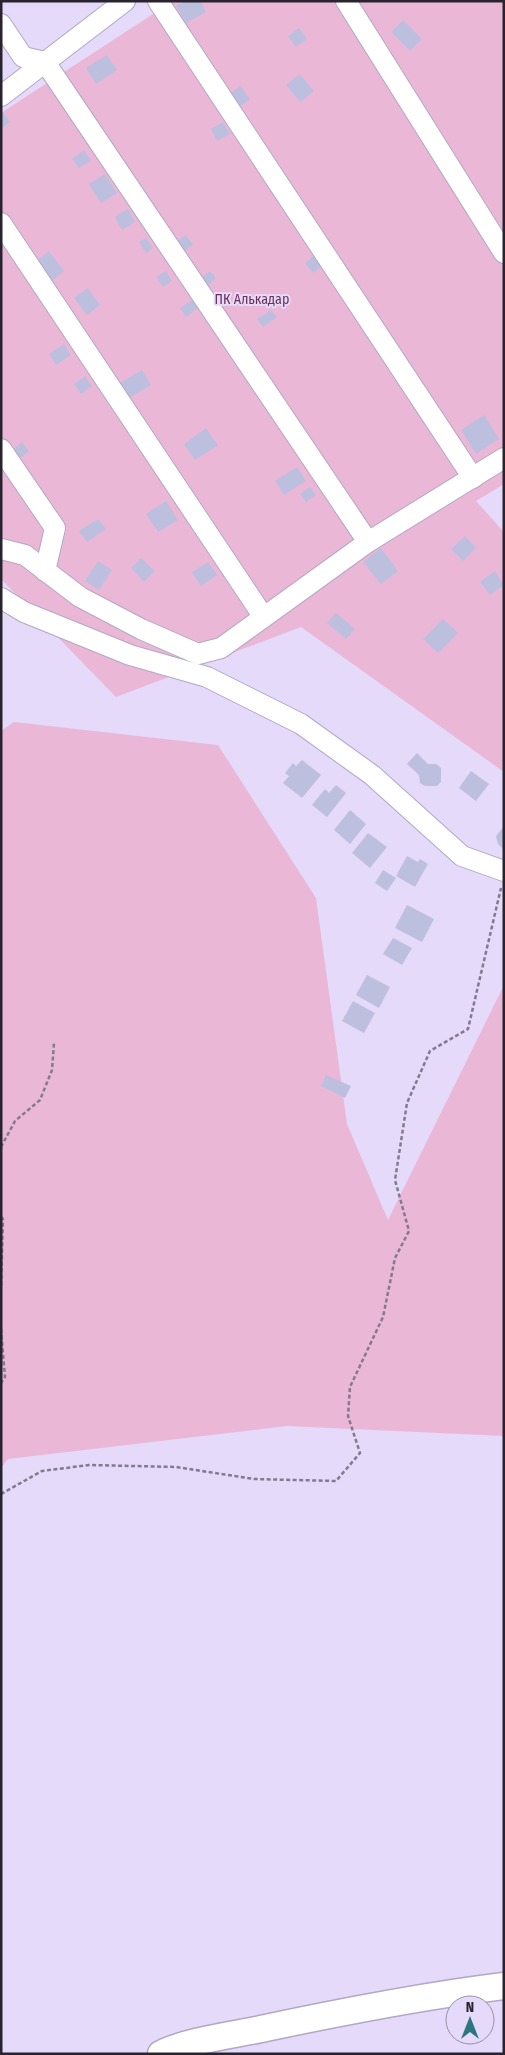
<svg xmlns="http://www.w3.org/2000/svg" width="505" height="2055" font-family="'Fira Sans Condensed',sans-serif">
  <style>
    .green { fill: #eab8d6 }
    .building { fill: #bdbfde }
    .lines { fill: none; stroke-linecap: round; stroke-linejoin: round }
    .minor-casing { stroke: #b2a7c5; stroke-width: 22 }
    .major-casing { stroke: #b2a7c5; stroke-width: 29 }
    .path { stroke: #827a8f; stroke-width: 2.5; stroke-dasharray: 4 2.5; stroke-linecap: butt }
    .minor { stroke: #fff; stroke-width: 20 }
    .major { stroke: #fff; stroke-width: 26 }
    .labels { text-anchor: middle; dominant-baseline: central; stroke-width: 4; stroke-linejoin: round; paint-order: stroke }
    .park-label { font-size: 14px; fill: #6d3159; stroke: #e5daf9 }
  </style>
  <rect width="100%" height="100%" fill="#e5daf9"/>
  <g class="green">
    <polygon points="173,1 504,1 504,484 476,501 504,532 504,772 301,627 116,697 1,579 1,113"/>
    <polygon points="14,722 218,745 316,898 347,1124 388,1220 504,985 504,1436 287,1426 8,1459 1,1468 1,731"/>
  </g>
  <g class="building">
    <polygon points="185,1 200,1 206,12 186,23 176,6"/>
    <polygon points="403,20 422,39 410,51 391,32"/>
    <polygon points="299,28 307,39 296,47 288,36"/>
    <polygon points="107,55 117,70 96,84 86,68"/>
    <polygon points="300,74 314,91 300,102 286,85"/>
    <polygon points="240,86 250,99 237,109 227,96"/>
    <polygon points="1,110 10,122 1,129"/>
    <polygon points="223,122 230,134 217,141 211,129"/>
    <polygon points="84,150 91,160 79,168 72,159"/>
    <polygon points="105,174 117,193 101,203 89,184"/>
    <polygon points="128,209 135,222 122,230 115,217"/>
    <polygon points="186,235 193,245 184,251 177,241"/>
    <polygon points="146,238 153,248 146,253 139,242"/>
    <polygon points="49,251 64,271 52,281 37,261"/>
    <polygon points="314,255 322,266 313,273 305,263"/>
    <polygon points="166,271 172,281 163,287 156,277"/>
    <polygon points="210,271 216,278 207,286 201,278"/>
    <polygon points="88,288 100,305 87,315 74,298"/>
    <polygon points="192,300 198,308 186,317 180,308"/>
    <polygon points="271,310 277,317 263,327 257,319"/>
    <polygon points="64,344 71,355 56,365 49,354"/>
    <polygon points="142,370 151,385 129,398 120,383"/>
    <polygon points="85,376 92,386 81,394 74,384"/>
    <polygon points="484,415 499,439 476,454 461,430"/>
    <polygon points="206,428 218,445 195,460 184,444"/>
    <polygon points="22,442 29,451 19,459 12,450"/>
    <polygon points="297,467 306,481 284,495 275,481"/>
    <polygon points="310,487 316,495 306,502 300,494"/>
    <polygon points="166,501 178,520 158,532 146,514"/>
    <polygon points="98,519 106,529 87,542 79,531"/>
    <polygon points="465,536 476,548 463,561 451,549"/>
    <polygon points="381,548 398,571 381,584 363,562"/>
    <polygon points="141,558 155,571 144,582 131,568"/>
    <polygon points="98,561 112,570 99,590 85,581"/>
    <polygon points="208,562 217,575 201,586 192,572"/>
    <polygon points="495,571 504,585 490,595 480,582"/>
    <polygon points="336,613 355,629 346,639 327,623"/>
    <polygon points="443,619 458,633 438,653 423,639"/>
    <polygon points="417,753 428,764 436,764 441,768 441,782 437,786 425,786 420,783 419,775 407,764"/>
    <polygon points="302,760 321,775 302,798 283,783 289,776 285,773 293,763 296,766"/>
    <polygon points="471,771 489,784 476,801 459,788"/>
    <polygon points="336,785 346,793 327,817 312,805 325,789 329,793"/>
    <polygon points="350,810 366,824 350,844 334,830"/>
    <polygon points="504,826 504,850 498,844 496,836"/>
    <polygon points="368,833 387,847 370,868 352,853"/>
    <polygon points="407,856 418,862 420,859 428,864 415,887 396,876"/>
    <polygon points="383,870 396,878 387,891 375,883"/>
    <polygon points="407,905 434,919 422,942 395,928"/>
    <polygon points="393,938 412,948 402,965 383,954"/>
    <polygon points="367,975 390,987 379,1008 356,995"/>
    <polygon points="353,1001 375,1013 364,1033 342,1021"/>
    <polygon points="326,1075 351,1086 345,1098 321,1086"/>
  </g>
  <g class="lines">
    <defs>
      <g id="minor">
        <polyline points="158,1 473,478"/>
        <polyline points="346,1 504,253"/>
        <polyline points="1,24 23,57 45,62 368,542"/>
        <polyline points="1,96 125,1"/>
        <polyline points="1,223 263,616"/>
        <polyline points="1,449 55,528 45,571"/>
        <polyline points="1,549 25,555 80,597 141,629 198,654 221,648 368,542 504,458"/>
        <polyline points="1,598 24,612 130,655 207,677 301,724 372,775 462,856 504,871"/>
      </g>
      <path id="major" d="M161 2054C185 2041 233 2035 261 2029 341 2012 422 1996 504 1986"/>
    </defs>
    <use href="#minor" class="minor-casing"/>
    <use href="#major" class="major-casing"/>
    <g class="path">
      <polyline points="1,1147 15,1121 40,1100 52,1070 54,1043"/>
      <polyline points="1,1217 3,1219 1,1288"/>
      <polyline points="1,1329 5,1377 1,1383"/>
      <polyline points="1,1494 42,1471 89,1465 176,1467 254,1479 336,1481 360,1453 348,1416 350,1387 383,1317 395,1258 409,1231 395,1180 407,1103 430,1051 468,1029 501,888"/>
    </g>
    <use href="#minor" class="minor"/>
    <use href="#major" class="major"/>
  </g>
  <g class="labels">
    <g class="park-label">
      <text x="252" y="299">ПК Алькадар</text>
    </g>
  </g>
  <rect width="505" height="2055" fill="none" stroke="#28232e" stroke-width="5"/>
  <g transform="translate(470 2020)"><circle r="24" fill="#e5daf9" stroke="#9991a8"/>
  <path d="M0-4L9 19L0 12L-9 19Z" fill="#2d767d"/>
  <text y="-8" font-size="14" font-weight="bold" text-anchor="middle" fill="#28232e">N</text>
  </g>
</svg>
